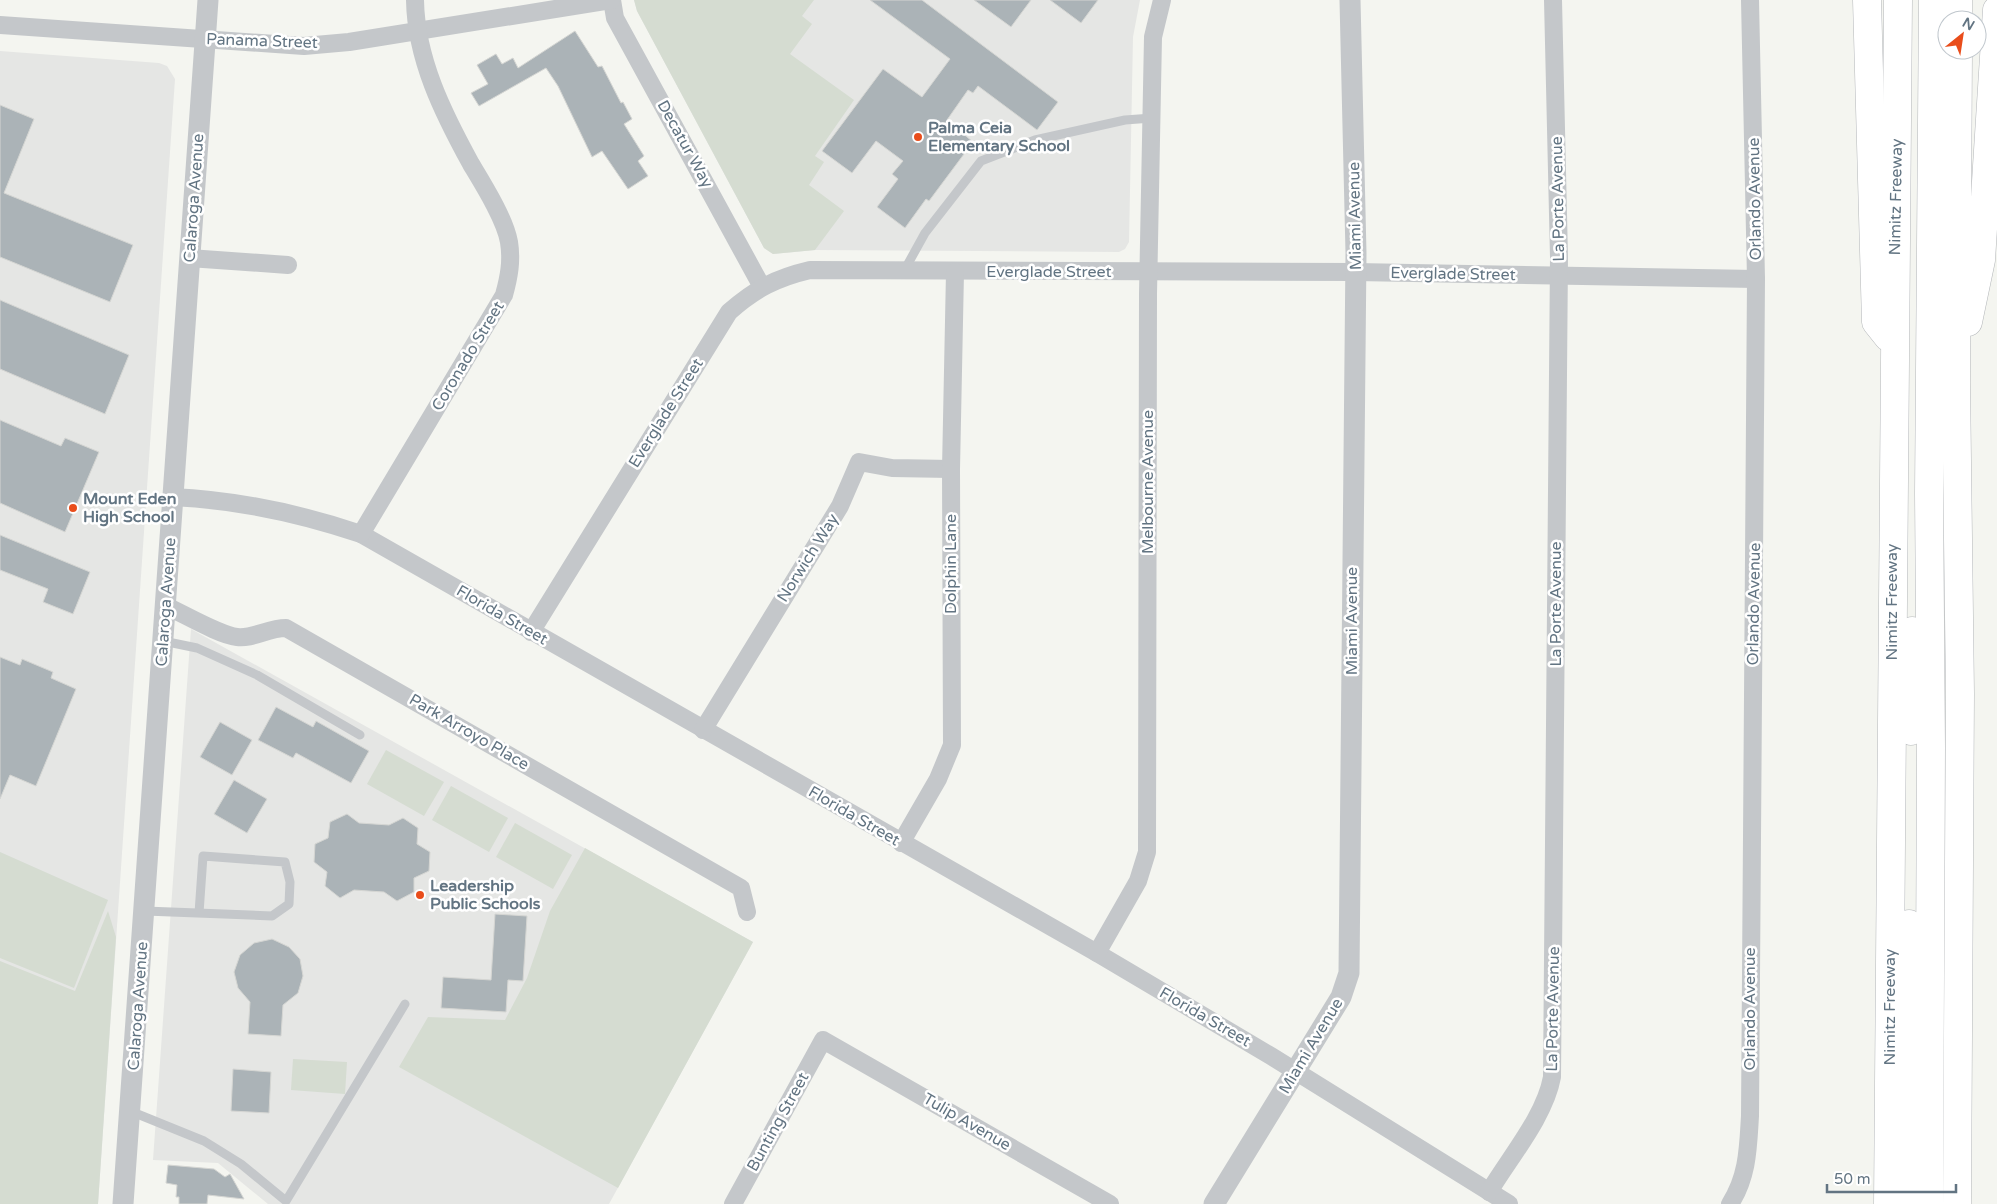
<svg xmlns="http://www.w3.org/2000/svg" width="1997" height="1204" font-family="'Varela Round',sans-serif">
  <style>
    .built { fill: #e5e6e4 }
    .green { fill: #d5dcd1 }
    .building { fill: #abb3b7; stroke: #d5d6d3 }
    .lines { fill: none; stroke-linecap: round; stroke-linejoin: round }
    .motorway-casing { stroke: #b4b7ba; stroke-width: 29 }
    .service { stroke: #c4c7ca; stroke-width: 9 }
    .minor { stroke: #c4c7ca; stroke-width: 18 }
    .tertiary { stroke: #c4c7ca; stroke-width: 21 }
    .motorway { stroke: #fff; stroke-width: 28 }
    .poi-dot { fill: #e94d1b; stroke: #fff; stroke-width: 2 }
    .labels { text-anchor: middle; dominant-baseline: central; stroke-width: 5; stroke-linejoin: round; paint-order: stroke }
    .street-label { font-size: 16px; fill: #627482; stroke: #fff }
    .poi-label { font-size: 16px; font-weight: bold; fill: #627482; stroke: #fff; text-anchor: start }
  </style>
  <rect width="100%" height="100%" fill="#f4f5f0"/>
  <g class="built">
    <polygon points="634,0 1140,0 1133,37 1129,242 1125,249 1119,252 815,250 773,254 764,248 637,11"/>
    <polygon points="0,51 159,63 167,66 175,79 98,1204 0,1204"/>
    <polygon points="191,629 753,942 609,1204 268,1204 218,1163 153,1160"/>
  </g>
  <g class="green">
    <polygon points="634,0 814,0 802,16 812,24 790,54 854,100 815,156 824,162 809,185 844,211 815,250 773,254 764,248 637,11"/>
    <polygon points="386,750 444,782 424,816 367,784"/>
    <polygon points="451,786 508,818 489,852 432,820"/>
    <polygon points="515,823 572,855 553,889 496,857"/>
    <polygon points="585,848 753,942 618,1188 399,1067 428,1017 505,1020 527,978 550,911"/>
    <polygon points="0,852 108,900 74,988 0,958"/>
    <polygon points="108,911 116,937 98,1204 0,1204 0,961 75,991"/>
    <polygon points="293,1059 347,1062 345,1094 291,1090"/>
  </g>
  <g class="building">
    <polygon points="870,0 922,0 1058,102 1037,130 978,86 973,93 968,90 947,120 973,142 929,201 926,199 905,228 877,207 898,179 892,174 903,161 876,141 852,173 822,151 883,69 922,97 950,59"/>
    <polygon points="974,0 1031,0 1011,27"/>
    <polygon points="1050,0 1098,0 1081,23"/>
    <polygon points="575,31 598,67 602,66 621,103 623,102 632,119 624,124 644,156 638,161 648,176 628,189 602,151 592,157 558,86 546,68 479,106 471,93 488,84 477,65 496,54 502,64 513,58 518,68"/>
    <polygon points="0,105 34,119 4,193 133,245 110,302 0,257"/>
    <polygon points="0,300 129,355 105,414 0,369"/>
    <polygon points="0,420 61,446 65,438 99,452 65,532 0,503"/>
    <polygon points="0,535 90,572 73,614 43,602 48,589 0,570"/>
    <polygon points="0,657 20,665 22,659 53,672 51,678 76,689 36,786 10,775 0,799"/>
    <polygon points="276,707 313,727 316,721 369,751 351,783 296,753 293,758 258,740"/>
    <polygon points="220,722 252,740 232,775 200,757"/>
    <polygon points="234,780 267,799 247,833 214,814"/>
    <polygon points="347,814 359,823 389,825 403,818 418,828 417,844 430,852 429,871 414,878 414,892 397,901 384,892 354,890 340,898 325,886 327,872 314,862 315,844 328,838 330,822"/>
    <polygon points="495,914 527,916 523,981 508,980 506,1012 441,1008 443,977 491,980"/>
    <polygon points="272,939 289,947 300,959 303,976 298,993 283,1005 281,1036 248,1034 250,1002 238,988 234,972 240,955 254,943"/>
    <polygon points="233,1069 271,1072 269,1113 231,1111"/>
    <polygon points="168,1165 214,1169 225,1177 230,1174 244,1199 208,1195 207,1204 179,1204 179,1197 176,1197 177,1185 166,1183"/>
  </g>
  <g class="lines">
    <defs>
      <g id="motorway">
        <polyline points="1867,0 1876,322 1888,337"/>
        <polyline points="1958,20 1958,0"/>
        <polyline points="1968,322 1981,260 1997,10"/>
        <polyline points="1911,731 1912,631"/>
        <polyline points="1888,1204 1898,0"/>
        <polyline points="1909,1204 1909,924"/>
        <polyline points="1929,1204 1931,747 1929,493 1933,0"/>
        <polyline points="1957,1204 1960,694 1956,383 1958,50"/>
      </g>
    </defs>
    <use href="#motorway" class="motorway-casing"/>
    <g class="service">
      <polyline points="904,271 925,233 981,161 1035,140 1125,120 1152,118"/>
      <polyline points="163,641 197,648 257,675 360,735"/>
      <polyline points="145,911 272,916 289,904 290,882 285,862 203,856 199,913"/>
      <polyline points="130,1111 204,1141 241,1164 286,1201 405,1004"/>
    </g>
    <g class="minor">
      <polyline points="612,0 615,18 762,287"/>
      <polyline points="0,25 304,46 349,42 611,0"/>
      <polyline points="189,258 288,265"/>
      <path d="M172 497C237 500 299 513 361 534L1097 953 1271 1056 1509 1204"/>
      <path d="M361 534 504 295C509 277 512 261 509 242 505 219 483 184 471 164 443 113 416 59 415 0"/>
      <path d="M166 606C184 614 219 635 237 637 253 639 268 628 286 628L741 888 747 912"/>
      <path d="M531 632 729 312C755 289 776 278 810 270L1355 272 1756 279"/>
      <polyline points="703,730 840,506 859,462 892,468 951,469"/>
      <polyline points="901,843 938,779 952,745 951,469 955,272"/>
      <polyline points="1097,953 1138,881 1147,852 1148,294 1153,37 1162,0"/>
      <path d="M1489 1192C1510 1157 1545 1116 1552 1077L1559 257 1553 0"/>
      <polyline points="733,1204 823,1040 1110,1204"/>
      <path d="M1730 1204C1748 1176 1748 1148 1750 1116L1756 279 1750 0"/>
    </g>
    <g class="tertiary">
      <polyline points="123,1204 208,0"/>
      <polyline points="1214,1204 1341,997 1349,973 1356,253 1350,0"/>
    </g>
    <use href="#motorway" class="motorway"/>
  </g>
  <g class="poi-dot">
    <circle cx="918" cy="137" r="5"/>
    <circle cx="73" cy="508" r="5"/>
    <circle cx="420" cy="895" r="5"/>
  </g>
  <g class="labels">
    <g class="street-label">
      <text transform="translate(262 41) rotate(2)">Panama Street</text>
      <text transform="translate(685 144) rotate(61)">Decatur Way</text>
      <text transform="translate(1896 197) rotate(-89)">Nimitz Freeway</text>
      <text transform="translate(194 198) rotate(-86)">Calaroga Avenue</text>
      <text transform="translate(1558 199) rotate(-91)">La Porte Avenue</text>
      <text transform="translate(1755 199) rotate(-91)">Orlando Avenue</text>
      <text transform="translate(1355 216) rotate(-91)">Miami Avenue</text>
      <text x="1049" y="272">Everglade Street</text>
      <text transform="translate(1453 274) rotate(1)">Everglade Street</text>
      <text transform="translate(468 356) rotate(-59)">Coronado Street</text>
      <text transform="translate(666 413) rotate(-58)">Everglade Street</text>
      <text transform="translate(1148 482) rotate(-90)">Melbourne Avenue</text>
      <text transform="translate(808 558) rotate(-58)">Norwich Way</text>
      <text transform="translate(951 564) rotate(-90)">Dolphin Lane</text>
      <text transform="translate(166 602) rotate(-86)">Calaroga Avenue</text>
      <text transform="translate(1892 602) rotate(-90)">Nimitz Freeway</text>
      <text transform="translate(1556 604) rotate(-90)">La Porte Avenue</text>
      <text transform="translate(1754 604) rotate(-89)">Orlando Avenue</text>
      <text transform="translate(502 615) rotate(30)">Florida Street</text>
      <text transform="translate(1352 621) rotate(-90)">Miami Avenue</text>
      <text transform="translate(469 732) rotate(30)">Park Arroyo Place</text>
      <text transform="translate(854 816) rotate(30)">Florida Street</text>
      <text transform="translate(138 1006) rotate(-86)">Calaroga Avenue</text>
      <text transform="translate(1890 1007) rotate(-90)">Nimitz Freeway</text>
      <text transform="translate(1553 1009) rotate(-89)">La Porte Avenue</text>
      <text transform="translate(1750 1009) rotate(-90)">Orlando Avenue</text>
      <text transform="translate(1205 1017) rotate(30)">Florida Street</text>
      <text transform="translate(1311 1046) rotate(-59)">Miami Avenue</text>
      <text transform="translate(778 1122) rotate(-61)">Bunting Street</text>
      <text transform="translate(967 1122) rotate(30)">Tulip Avenue</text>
    </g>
    <g class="poi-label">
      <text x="928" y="128">Palma Ceia<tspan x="928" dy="18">Elementary School</tspan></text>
      <text x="83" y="499">Mount Eden<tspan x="83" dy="18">High School</tspan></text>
      <text x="430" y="886">Leadership<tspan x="430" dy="18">Public Schools</tspan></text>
    </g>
  </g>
  <g transform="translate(1962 35) rotate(30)"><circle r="24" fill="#ffffff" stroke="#c0c7cd"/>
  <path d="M0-4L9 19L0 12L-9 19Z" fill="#e94d1b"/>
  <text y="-8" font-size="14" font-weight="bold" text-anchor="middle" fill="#627482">N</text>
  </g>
  <path d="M1827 1184v8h129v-8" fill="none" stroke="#627482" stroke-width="2.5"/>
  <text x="1834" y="1184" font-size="15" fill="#627482" stroke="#ffffff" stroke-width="4" paint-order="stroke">50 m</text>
</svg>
